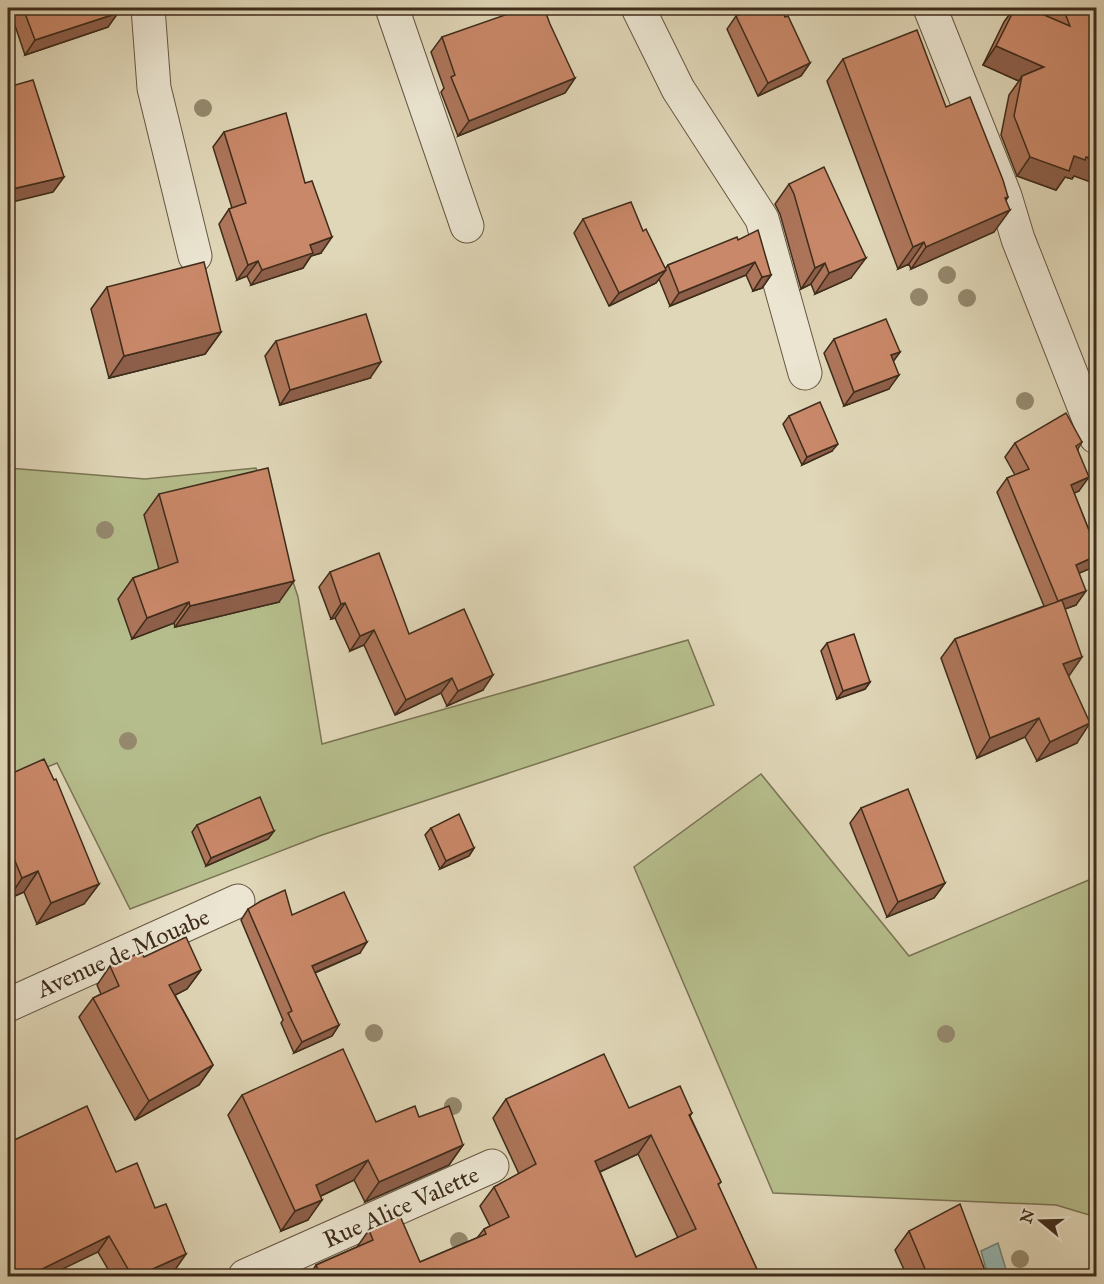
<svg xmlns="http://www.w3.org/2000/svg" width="1104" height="1284" font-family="'IM FELL Great Primer',serif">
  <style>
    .green { fill: #b6bd8c; stroke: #7a7454; stroke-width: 1.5 }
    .water { fill: #95b8b6; stroke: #738078; stroke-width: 1.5 }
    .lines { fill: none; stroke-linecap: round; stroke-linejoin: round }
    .minor-casing { stroke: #675742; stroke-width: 35 }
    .minor { stroke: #ebe5d1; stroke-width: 33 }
    .tree { fill: #95896e }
    .wall { fill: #ad755a; stroke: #3f2c1b; stroke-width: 1.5; fill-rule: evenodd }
    .shaded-wall { fill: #8d5f4a; stroke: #3f2c1b; stroke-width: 1.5 }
    .building { fill: #c98869; stroke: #3f2c1b; stroke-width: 1.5; fill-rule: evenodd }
    .labels { text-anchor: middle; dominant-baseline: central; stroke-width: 4.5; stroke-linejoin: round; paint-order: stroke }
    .street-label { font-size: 24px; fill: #3f2c1b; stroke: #ebe5d1 }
  </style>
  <rect width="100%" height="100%" fill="#e0d7b8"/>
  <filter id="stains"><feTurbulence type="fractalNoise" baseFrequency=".00333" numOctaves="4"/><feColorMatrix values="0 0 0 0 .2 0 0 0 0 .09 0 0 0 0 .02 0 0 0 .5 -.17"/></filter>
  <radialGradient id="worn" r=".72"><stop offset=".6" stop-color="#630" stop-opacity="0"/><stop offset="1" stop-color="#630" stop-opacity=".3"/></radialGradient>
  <g class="green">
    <polygon points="8,468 145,479 256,468 298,597 322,744 688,640 714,705 322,835 130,909 57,763 8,783"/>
    <polygon points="761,774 909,956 1096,877 1096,1217 1056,1205 773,1193 634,867"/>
  </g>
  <polygon class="water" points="998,1243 1008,1276 988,1276 981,1251"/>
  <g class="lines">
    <defs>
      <g id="minor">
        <polyline points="148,8 154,88 195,256"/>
        <polyline points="392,8 467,226"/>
        <polyline points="638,8 678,89 762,219 805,373"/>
        <polyline points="930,8 1005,196 1018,239 1096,437"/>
        <polyline points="8,1005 238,901"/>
        <polyline points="245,1276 492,1166"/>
      </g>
    </defs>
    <use href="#minor" class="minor-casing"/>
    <use href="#minor" class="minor"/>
  </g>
  <g class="tree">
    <circle cx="203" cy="108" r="9"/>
    <circle cx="947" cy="275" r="9"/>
    <circle cx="919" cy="297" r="9"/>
    <circle cx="967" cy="298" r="9"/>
    <circle cx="1025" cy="401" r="9"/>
    <circle cx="105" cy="530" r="9"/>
    <circle cx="128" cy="741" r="9"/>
    <circle cx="374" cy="1033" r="9"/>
    <circle cx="946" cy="1034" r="9"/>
    <circle cx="453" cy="1106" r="9"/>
    <circle cx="459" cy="1241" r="9"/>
    <circle cx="1020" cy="1259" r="9"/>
  </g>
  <g class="wall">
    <polygon points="9,8 116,8 108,27 25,55"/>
    <polygon points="1014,8 1028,8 1047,16 1044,8 1094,8 1095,18 1074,176 1072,179 1065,177 1056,190 1017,176 1001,135 1009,95 1019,81 983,65 1004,22"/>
    <polygon points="736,16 810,63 801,76 758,96 727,29"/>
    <polygon points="442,37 575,78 565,93 458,136 441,92 444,88 431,52"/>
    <polygon points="843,59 946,107 1008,197 1006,200 994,232 911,269 909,264 898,269 827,81"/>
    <polygon points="224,132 321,253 311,256 303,268 251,285 247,276 237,280 219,224 229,209 232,208 213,147"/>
    <polygon points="789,184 851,278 815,294 811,284 801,289 780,214 775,204"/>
    <polygon points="583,219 643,231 665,269 668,265 738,240 771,275 762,288 753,291 746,275 670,306 659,279 656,283 609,306 574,233"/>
    <polygon points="107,287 221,332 205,354 109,378 91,309"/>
    <polygon points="834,339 900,352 893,361 889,389 844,406 824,353"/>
    <polygon points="276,341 370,378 280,405 265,356"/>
    <polygon points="789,416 832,451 802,465 783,424"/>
    <polygon points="1082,442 1078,449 1079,491 1074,493 1096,548 1096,559 1089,569 1079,573 1076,605 1065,609 1068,676 1077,743 1037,761 1025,737 977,758 941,658 955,639 1044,606 997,492 1007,478 1015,475 1005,457 1015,443"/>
    <polygon points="159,494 279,602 175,627 174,623 132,639 118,599 133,578 159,569 144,515"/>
    <polygon points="330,572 409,634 483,690 447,706 441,693 395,715 364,645 350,651 335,618 331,619 319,587"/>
    <polygon points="827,643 870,682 865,689 837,699 821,651"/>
    <polygon points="8,775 99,884 84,904 37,924 24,892 8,899"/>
    <polygon points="861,808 945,883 934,898 887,917 850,823"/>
    <polygon points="197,825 274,831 268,839 206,866 192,832"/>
    <polygon points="431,828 474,848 469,856 440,869 425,835"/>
    <polygon points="248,909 292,915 360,953 315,973 339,1025 332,1036 294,1053 281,1023 283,1020 241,920"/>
    <polygon points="144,957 201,970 187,989 175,995 213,1065 199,1085 135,1120 79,1017 93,998 101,994 97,985 110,966"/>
    <polygon points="242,1095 376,1122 419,1117 463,1145 449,1165 365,1202 354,1180 321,1196 308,1220 281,1231 228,1115"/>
    <path d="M506 1099 692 1113 690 1116 721 1182 718 1185 760 1276H309L316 1265 357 1247 369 1230 420 1262 477 1238 484 1229 490 1226 480 1206 494 1187 519 1174 493 1118ZM638 1154 678 1238 636 1257 600 1172Z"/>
    <polygon points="10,1142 116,1172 175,1270 161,1276 112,1276 98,1252 8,1276 8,1145"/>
    <polygon points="909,1231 987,1276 907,1276 895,1250"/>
  </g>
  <g class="shaded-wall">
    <polygon points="118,13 108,27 25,55 35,40"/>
    <polygon points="996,46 1044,67 1022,76 1019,81 983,65"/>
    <polygon points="810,63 801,76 758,96 768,83"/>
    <polygon points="575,78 565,93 458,136 469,121"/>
    <polygon points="1074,156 1086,157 1096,160 1096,184 1074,176 1072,179 1065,177 1056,190 1017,176 1030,157"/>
    <polygon points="64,177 53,192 8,203 8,190"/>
    <polygon points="1008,197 994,217 1010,210 994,232 911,269 926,247"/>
    <polygon points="332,237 321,253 311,256 303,268 251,285 262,270 310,245"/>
    <polygon points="924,242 909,264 898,269 913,247"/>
    <polygon points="866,258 851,278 815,294 829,273"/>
    <polygon points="258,261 247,276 237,280 248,265"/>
    <polygon points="755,262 746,275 670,306 679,293"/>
    <polygon points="825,263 811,284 801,289 815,268"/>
    <polygon points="666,270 656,283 609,306 619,293"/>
    <polygon points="771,275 762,288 753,291 762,277"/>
    <polygon points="221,332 205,354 109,378 124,356"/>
    <polygon points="900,352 890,366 891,355"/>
    <polygon points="381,362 370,378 280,405 290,390"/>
    <polygon points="899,375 889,389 844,406 854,392"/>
    <polygon points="838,444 832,451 802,465 807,457"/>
    <polygon points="1089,477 1079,491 1061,499 1071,485"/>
    <polygon points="1096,556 1096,559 1089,569 1066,579 1076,565"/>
    <polygon points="294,581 279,602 175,627 190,606"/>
    <polygon points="1086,591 1076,605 1048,615 1058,601"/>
    <polygon points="189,602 174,623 132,639 147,618"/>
    <polygon points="345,603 335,618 331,619 341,604"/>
    <polygon points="374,630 364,645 350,651 360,636"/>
    <polygon points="1082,657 1069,676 1049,684 1063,664"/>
    <polygon points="493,675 483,690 447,706 458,691"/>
    <polygon points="452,678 441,693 395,715 406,700"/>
    <polygon points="870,682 865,689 837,699 843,691"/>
    <polygon points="1039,718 1025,737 977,758 990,738"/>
    <polygon points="1090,723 1077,743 1037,761 1050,742"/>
    <polygon points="274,831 268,839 206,866 211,858"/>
    <polygon points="474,848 469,856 440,869 446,861"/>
    <polygon points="15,861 8,871 8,864"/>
    <polygon points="38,871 24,892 8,899 22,878"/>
    <polygon points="945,883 934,898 887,917 898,902"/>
    <polygon points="99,884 84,904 37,924 51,903"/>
    <polygon points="367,942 360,953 304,977 312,966"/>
    <polygon points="201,970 187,989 156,1005 169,985"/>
    <polygon points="339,1025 332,1036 294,1053 302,1042"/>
    <polygon points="213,1065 199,1085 135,1120 149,1101"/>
    <polygon points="651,1135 638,1154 582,1180 595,1161"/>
    <polygon points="463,1145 449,1165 365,1202 379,1182"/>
    <polygon points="368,1160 354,1180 302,1205 316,1185"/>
    <polygon points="322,1200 308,1220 281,1231 295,1211"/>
    <polygon points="109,1236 98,1252 48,1276 32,1276 34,1273"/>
    <polygon points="186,1254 175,1270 161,1276 137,1276"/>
  </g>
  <g class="building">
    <polygon points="23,8 116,8 118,13 35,40"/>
    <polygon points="525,8 544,8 550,24 575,78 469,121 451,77 455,75 442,37"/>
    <polygon points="754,8 781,8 785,17 788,16 810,63 768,83 736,16"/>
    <polygon points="1015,8 1028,8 1070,26 1063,8 1094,8 1096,16 1094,17 1096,22 1096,160 1086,157 1085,160 1074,156 1069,171 1030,157 1014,116 1022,76 1044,67 996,46"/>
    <polygon points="917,30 946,107 970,97 1003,180 1008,197 1005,198 1010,210 926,247 924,242 913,247 843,59"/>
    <polygon points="33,80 64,177 8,190 8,87"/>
    <polygon points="286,113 305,183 312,181 332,237 310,245 313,253 262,270 258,261 248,265 229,209 246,203 224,132"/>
    <polygon points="824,167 866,258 829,273 825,263 815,268 794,194 789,184"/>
    <polygon points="631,202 643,231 646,229 666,270 619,293 583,219"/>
    <polygon points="758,230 771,275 762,277 755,262 679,293 668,265 737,237 738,240"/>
    <polygon points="204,262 221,332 124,356 107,287"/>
    <polygon points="366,314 381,362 290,390 276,341"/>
    <polygon points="886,319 900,352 891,355 899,375 854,392 834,339"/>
    <polygon points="820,402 838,444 807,457 789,416"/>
    <polygon points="1066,413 1082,442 1076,446 1089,477 1071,485 1096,548 1096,556 1076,565 1086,591 1058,601 1007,478 1029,469 1015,443"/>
    <polygon points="268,468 294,581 190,606 189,602 147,618 133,578 178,562 159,494"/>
    <polygon points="379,553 409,634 464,609 493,675 458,691 452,678 406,700 374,630 360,636 345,603 341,604 330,572"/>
    <polygon points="1062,600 1082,657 1063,664 1090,723 1050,742 1039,718 990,738 955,639"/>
    <polygon points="854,634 870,682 843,691 827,643"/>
    <polygon points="44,759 54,780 56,779 99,884 51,903 38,871 22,878 15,861 8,864 8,775"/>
    <polygon points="908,789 945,883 898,902 861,808"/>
    <polygon points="260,797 274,831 211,858 197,825"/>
    <polygon points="459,814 474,848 446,861 431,828"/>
    <polygon points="285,890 292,915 344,892 367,942 312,966 339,1025 302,1042 288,1013 292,1011 248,909 261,901"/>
    <polygon points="186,937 201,970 169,985 213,1065 149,1101 93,998 119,986 110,966 141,952 144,957"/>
    <polygon points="343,1049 376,1122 415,1106 419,1117 449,1106 463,1145 379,1182 368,1160 316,1185 322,1200 295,1211 242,1095"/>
    <path d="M604 1054 629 1108 680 1086 692 1113 689 1115 721 1182 718 1184 760 1276H321L316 1265 373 1240 369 1230 400 1216 420 1262 486 1234 484 1229 509 1217 494 1187 536 1164 506 1099ZM651 1135 696 1229 636 1257 595 1161Z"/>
    <polygon points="87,1106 116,1172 137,1163 155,1208 166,1204 186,1254 137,1276 132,1276 109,1236 34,1273 36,1276 8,1276 8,1150 12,1148 10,1142"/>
    <polygon points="960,1204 987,1276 928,1276 909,1231"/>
  </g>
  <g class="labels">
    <g class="street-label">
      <text transform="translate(123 953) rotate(-24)">Avenue de Mouabe</text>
      <text transform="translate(401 1207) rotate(-24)">Rue Alice Valette</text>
    </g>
  </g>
  <rect width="1104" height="1284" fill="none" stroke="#e0d7b8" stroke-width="30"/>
  <rect x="9" y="9" width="1086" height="1266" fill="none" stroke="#3f2c1b" stroke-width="3"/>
  <rect x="15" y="15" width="1074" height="1254" fill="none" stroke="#3f2c1b" stroke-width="1.5"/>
  <g transform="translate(1041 1221) rotate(289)" stroke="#ebe5d1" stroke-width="4.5" paint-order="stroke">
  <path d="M0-4.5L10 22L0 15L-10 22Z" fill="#3f2c1b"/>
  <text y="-9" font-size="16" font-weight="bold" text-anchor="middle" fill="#3f2c1b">N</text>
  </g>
  <rect width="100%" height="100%" filter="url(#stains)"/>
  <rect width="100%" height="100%" fill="url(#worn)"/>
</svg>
